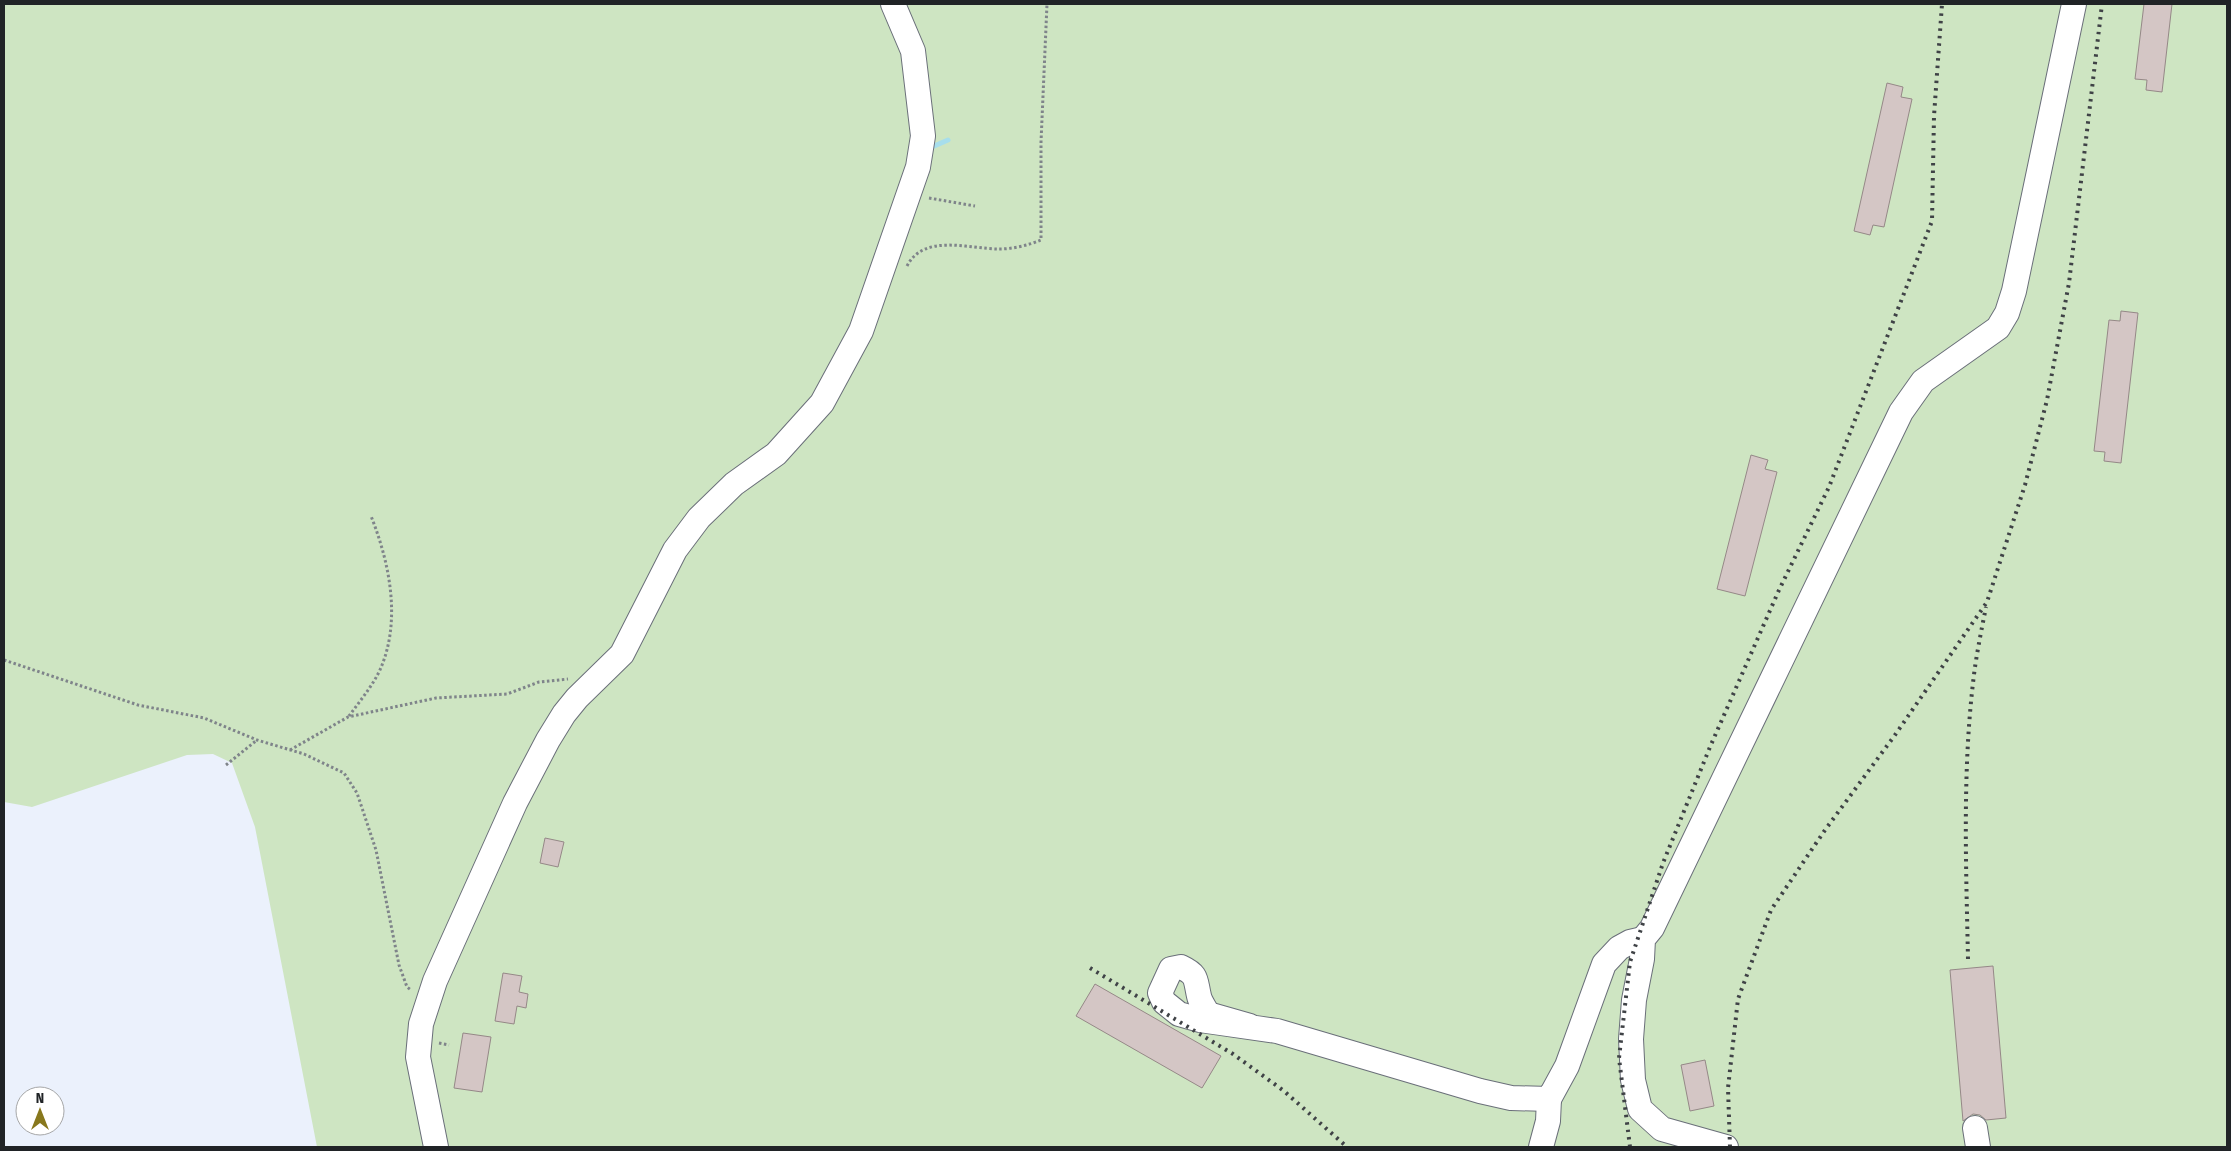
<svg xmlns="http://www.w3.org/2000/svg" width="2231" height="1151" font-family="'Fira Sans Condensed',sans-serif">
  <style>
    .green { fill: #cee5c2 }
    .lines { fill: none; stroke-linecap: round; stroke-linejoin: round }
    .stream { stroke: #a7deec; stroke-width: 5 }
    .building { fill: #d4c6c5; stroke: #958887 }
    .minor-casing { stroke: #6a6f79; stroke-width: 26 }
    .path { stroke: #7f848a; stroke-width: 3; stroke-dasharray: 2.5 2.5; stroke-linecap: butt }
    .minor { stroke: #fff; stroke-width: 24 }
    .rail { stroke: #3f4246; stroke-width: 4; stroke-dasharray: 2.5 5; stroke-linecap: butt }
  </style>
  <rect width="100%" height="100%" fill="#ebf1fc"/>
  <polygon class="green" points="4,4 2227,4 2227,1147 317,1147 255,827 232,763 213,754 187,755 32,807 4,802"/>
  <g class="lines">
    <polyline class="stream" points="932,147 948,140"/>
  </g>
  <g class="building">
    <polygon points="2144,4 2172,4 2162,92 2146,90 2147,80 2135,79"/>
    <polygon points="1887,83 1903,87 1901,97 1912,99 1884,227 1873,225 1870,235 1854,231"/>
    <polygon points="2121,311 2138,313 2121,463 2104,461 2105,452 2094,451 2109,320 2120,321"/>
    <polygon points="1751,455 1768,460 1765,469 1777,472 1745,596 1717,589"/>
    <polygon points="545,838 564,842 558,867 540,863"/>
    <polygon points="1993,966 2006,1118 1986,1120 1980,1115 1973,1114 1963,1121 1950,970"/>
    <polygon points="503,973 522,976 519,992 528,994 526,1008 517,1006 514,1024 495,1021"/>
    <polygon points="1095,984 1221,1056 1202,1088 1076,1016"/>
    <polygon points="463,1033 491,1037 482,1092 454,1088"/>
    <polygon points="1705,1060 1714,1106 1690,1111 1681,1065"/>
  </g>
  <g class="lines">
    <defs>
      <g id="minor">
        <path d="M1250 1026 1208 1014C1205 1008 1200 1002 1199 996 1195 979 1198 975 1181 967L1171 969 1160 993 1164 1002 1179 1014 1200 1020 1277 1031 1480 1091 1511 1098 1549 1099 1567 1066 1604 964 1619 948 1630 942 1643 939"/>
        <polyline points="1975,1128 1978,1147"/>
        <polyline points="436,1147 418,1057 421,1024 435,981 515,803 548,740 564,714 577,698 622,654 675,550 699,518 734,484 776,454 822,403 861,331 918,167 923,136 913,51 893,4"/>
        <polyline points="1541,1147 1548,1121 1549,1099"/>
        <polyline points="1726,1147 1662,1129 1640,1109 1633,1080 1631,1039 1634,1000 1642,959 1643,939 1652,928 1901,412 1923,381 1998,328 2007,313 2014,291 2074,4"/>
      </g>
    </defs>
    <use href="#minor" class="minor-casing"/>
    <g class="path">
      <polyline points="929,198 975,206"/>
      <path d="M907 266C924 233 969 249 999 249 1013 249 1029 245 1041 240V142L1047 4"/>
      <polyline points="4,660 138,705 204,718 257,740 304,754 344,773 357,793 376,850 399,965 407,987 411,990"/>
      <path d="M349 716C359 702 371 688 379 672 402 623 390 564 371 516"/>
      <polyline points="290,750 348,717 436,698 507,694 539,682 568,679"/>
      <polyline points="226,765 257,740"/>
      <polyline points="439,1043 449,1045"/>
    </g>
    <use href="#minor" class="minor"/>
    <g class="rail">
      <path d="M1968 959C1966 862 1962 763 1975 667 1978 647 1982 627 1986 607"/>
      <polyline points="1090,968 1233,1054 1284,1091 1347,1147"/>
      <polyline points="1630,1147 1619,1058 1630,962 1663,863 1710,747 1779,590 1829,487 1932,221 1934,116 1942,4"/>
      <polyline points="1730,1147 1728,1088 1738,999 1771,910 1825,830 1895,735 1987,602 2025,485 2047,400 2069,283 2102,4"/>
    </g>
  </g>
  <rect width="2231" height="1151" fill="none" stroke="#202326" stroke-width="10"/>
  <g transform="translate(40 1111)"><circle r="24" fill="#ffffff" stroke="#a6a7a8"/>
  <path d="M0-4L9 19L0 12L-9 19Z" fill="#88781d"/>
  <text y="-8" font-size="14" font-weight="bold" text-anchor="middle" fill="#202326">N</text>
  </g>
</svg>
